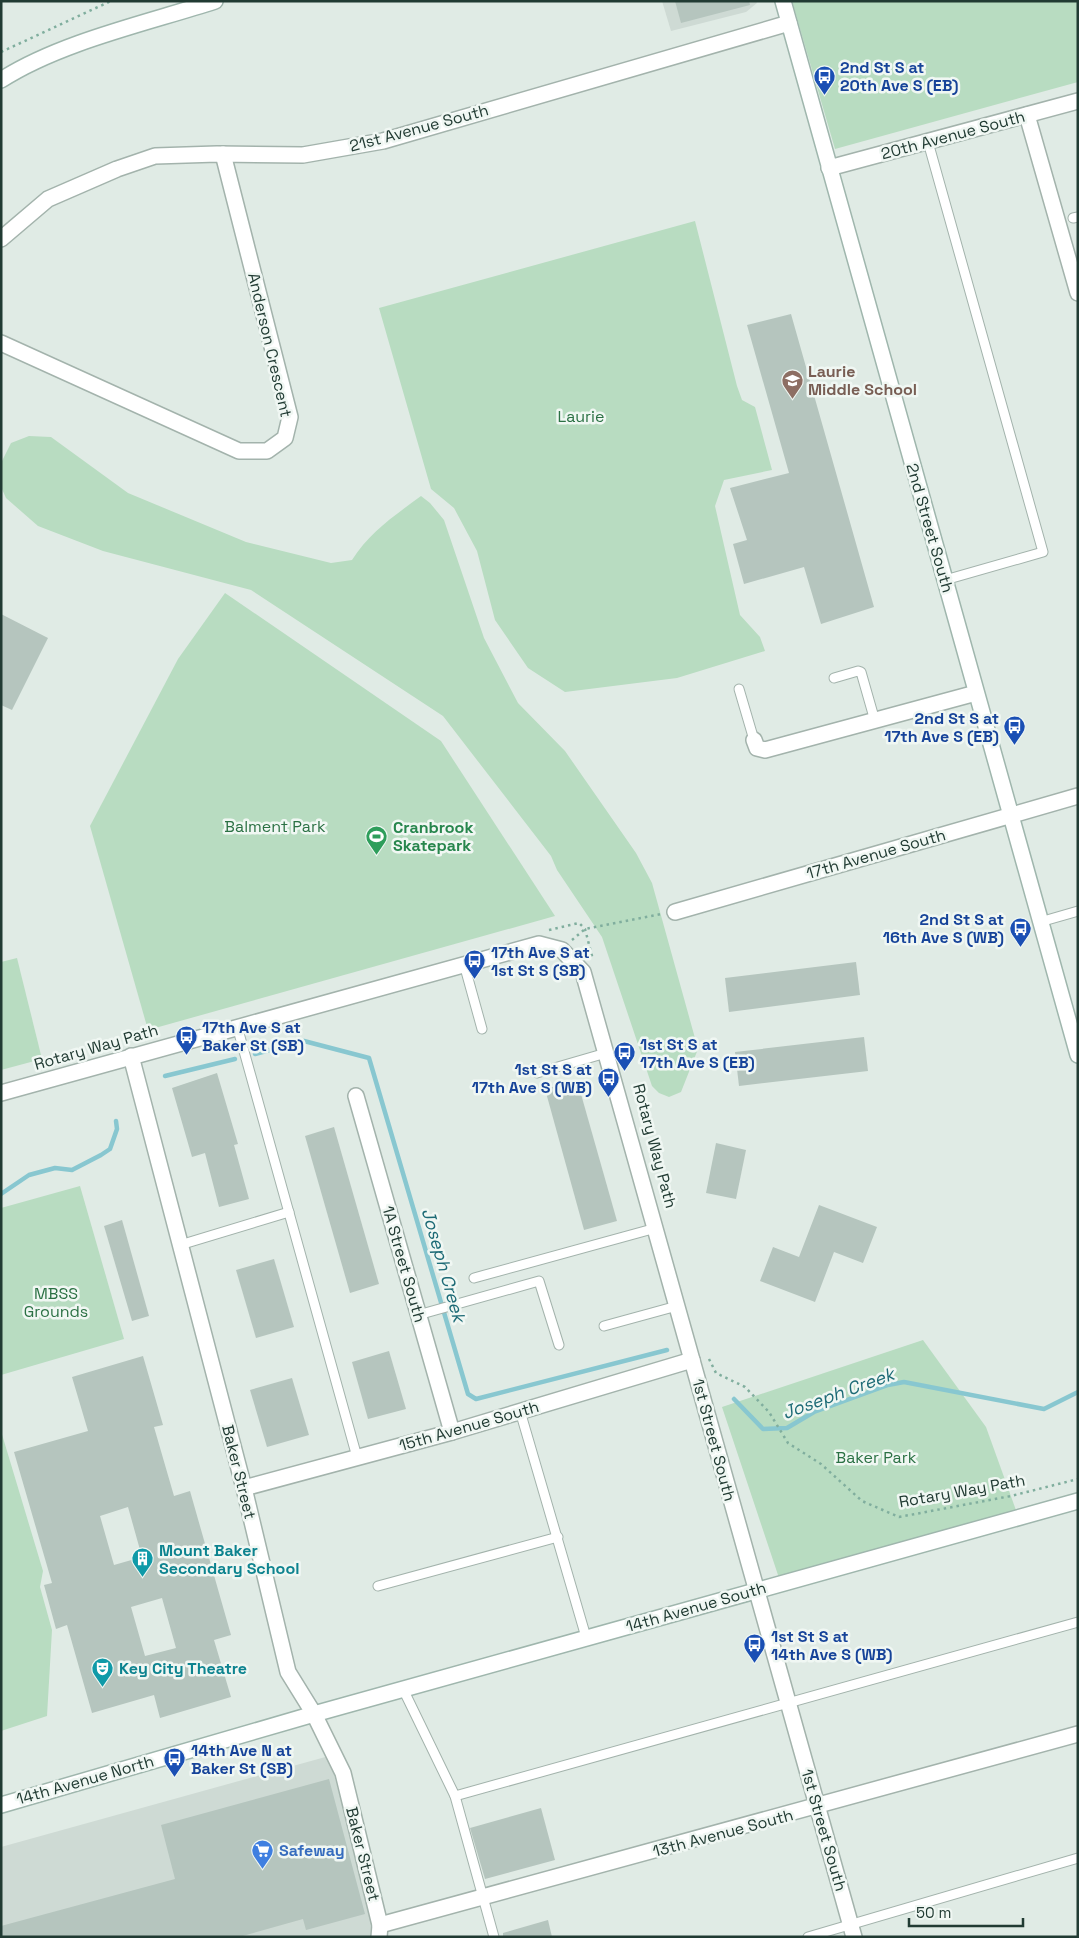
<svg xmlns="http://www.w3.org/2000/svg" width="1079" height="1938" font-family="'Space Grotesk',sans-serif">
  <style>
    .built { fill: #cedad4 }
    .green { fill: #b8dcc1 }
    .lines { fill: none; stroke-linecap: round; stroke-linejoin: round }
    .stream { stroke: #88c7d0; stroke-width: 4.5 }
    .building { fill: #b5c5be; fill-rule: evenodd }
    .lane-casing { stroke: #a3b3ac; stroke-width: 11 }
    .street-casing { stroke: #a3b3ac; stroke-width: 18 }
    .secondary-casing { stroke: #9fb6ad; stroke-width: 18 }
    .path { stroke: #80ae9e; stroke-width: 2.5; stroke-dasharray: 2.5 4; stroke-linecap: butt }
    .lane { stroke: #fff; stroke-width: 9 }
    .street { stroke: #fff; stroke-width: 15 }
    .secondary { stroke: #fff; stroke-width: 15 }
    .labels { text-anchor: middle; dominant-baseline: central; stroke-width: 5; stroke-linejoin: round; paint-order: stroke }
    .transit-label { font-size: 16px; font-weight: bold; fill: #164399; stroke: #f0f7f3; text-anchor: start }
    .street-label { font-size: 16px; fill: #213b33; stroke: #f0f7f3 }
    .education-label { font-size: 16px; font-weight: bold; fill: #785e54; stroke: #f0f7f3; text-anchor: start }
    .park-label { font-size: 16px; fill: #2b7144; stroke: #f0f7f3 }
    .leisure-label { font-size: 16px; font-weight: bold; fill: #27864d; stroke: #f0f7f3; text-anchor: start }
    .culture-label { font-size: 16px; font-weight: bold; fill: #0d838f; stroke: #f0f7f3; text-anchor: start }
    .shop-label { font-size: 16px; font-weight: bold; fill: #366cbe; stroke: #f0f7f3; text-anchor: start }
    .water-label { font-size: 18px; font-style: italic; fill: #1c6a75; stroke: #f0f7f3 }
  </style>
  <rect width="100%" height="100%" fill="#e0ebe5"/>
  <g class="built">
    <polygon points="662,1 756,1 757,3 746,12 671,31"/>
    <polygon points="329,1756 372,1915 370,1937 1,1937 1,1847"/>
  </g>
  <g class="green">
    <polygon points="792,1 1078,1 1078,82 835,149"/>
    <polygon points="695,221 737,386 742,400 755,407 772,470 724,480 715,506 740,615 760,637 765,651 677,678 565,692 528,668 495,620 477,551 454,508 431,489 379,308"/>
    <path d="M29 436 51 437 128 493 246 542 331 563 352 560C370 532 394 516 421 496L430 503 444 520 484 638 518 703 565 751 636 853 652 883 698 1049 681 1092 669 1097 659 1093 652 1086 602 937 557 870 551 856 443 716 251 590 103 551 38 526 6 498 2 489V461L11 443Z"/>
    <polygon points="225,593 441,741 555,916 148,1030 90,826 178,659"/>
    <polygon points="17,958 42,1059 1,1070 1,962"/>
    <polygon points="80,1186 124,1339 1,1375 1,1208"/>
    <polygon points="923,1340 986,1427 1017,1513 782,1587 722,1407"/>
    <polygon points="1,1431 43,1571 40,1587 52,1630 47,1716 1,1731"/>
  </g>
  <g class="lines">
    <g class="stream">
      <polyline points="255,1054 304,1041 369,1058 468,1394 476,1399 667,1350"/>
      <polyline points="165,1076 235,1059"/>
      <polyline points="1,1194 29,1175 55,1168 72,1170 101,1155 110,1149 117,1129 116,1121"/>
      <polyline points="734,1399 763,1429 787,1428 814,1412 888,1385 904,1382 1044,1409 1078,1392"/>
    </g>
  </g>
  <g class="building">
    <polygon points="675,1 749,1 750,5 681,23"/>
    <polygon points="791,314 874,607 821,624 804,567 744,584 733,544 747,540 730,488 789,473 747,325"/>
    <polygon points="1,614 48,638 12,710 1,705"/>
    <polygon points="856,962 860,995 729,1012 725,978"/>
    <polygon points="864,1037 868,1071 739,1086 735,1052"/>
    <polygon points="217,1073 238,1144 234,1145 249,1199 219,1207 205,1153 192,1157 172,1088"/>
    <polygon points="577,1080 617,1221 584,1230 545,1089"/>
    <polygon points="334,1127 379,1284 350,1293 305,1136"/>
    <polygon points="716,1143 746,1150 736,1199 706,1193"/>
    <polygon points="819,1205 877,1227 863,1263 834,1252 815,1302 760,1281 773,1247 799,1257"/>
    <polygon points="122,1220 149,1316 132,1321 104,1226"/>
    <polygon points="274,1259 294,1327 256,1338 236,1270"/>
    <polygon points="389,1351 406,1409 368,1419 352,1362"/>
    <path d="M143 1356 163 1425 154 1427 174 1496 190 1491 231 1635 214 1640 231 1697 160 1718 154 1695 92 1713 67 1625 56 1629 44 1585 52 1583 14 1452 88 1431 72 1377ZM128 1507 142 1557 114 1565 100 1516ZM162 1598 176 1648 145 1656 131 1607Z"/>
    <polygon points="292,1378 309,1435 267,1447 250,1390"/>
    <polygon points="329,1779 365,1914 306,1930 303,1919 239,1937 1,1937 1,1926 175,1879 161,1825"/>
    <polygon points="541,1808 555,1860 485,1879 470,1828"/>
    <polygon points="548,1920 552,1937 503,1937 503,1933"/>
  </g>
  <g class="lines">
    <defs>
      <g id="lane">
        <polyline points="928,142 1043,552 945,580"/>
        <polyline points="1073,218 1078,217"/>
        <polyline points="834,678 858,671 861,672 875,721"/>
        <polyline points="739,689 754,740"/>
        <polyline points="1040,922 1078,911"/>
        <polyline points="464,964 482,1029"/>
        <polyline points="237,1026 357,1457"/>
        <polyline points="537,1073 606,1053"/>
        <polyline points="180,1245 289,1212"/>
        <polyline points="474,1278 656,1228"/>
        <polyline points="418,1315 539,1281 559,1345"/>
        <polyline points="604,1326 677,1306"/>
        <polyline points="520,1411 586,1637"/>
        <polyline points="378,1586 558,1537"/>
        <polyline points="403,1689 455,1796 494,1937"/>
        <polyline points="455,1796 1078,1622"/>
        <polyline points="808,1937 1078,1858"/>
      </g>
      <g id="street">
        <polyline points="1027,115 1078,293"/>
        <polyline points="829,168 1078,101"/>
        <polyline points="1,239 48,199 117,169 155,156 217,154 303,155 383,141 789,23"/>
        <polyline points="1,343 239,451 267,451 285,438 290,417 223,154"/>
        <polyline points="754,740 757,748 765,750 976,693"/>
        <polyline points="675,912 1078,796"/>
        <polyline points="131,1056 244,1488 288,1672 314,1714 343,1773 380,1925 379,1937"/>
        <polyline points="1,1093 539,944 562,950 583,972 854,1937"/>
        <polyline points="356,1096 452,1432"/>
        <polyline points="244,1488 452,1432 692,1360"/>
        <polyline points="380,1925 1078,1734"/>
      </g>
      <g id="secondary">
        <polyline points="783,1 1078,1055"/>
        <path d="M1 80C60 42 147 23 215 1"/>
        <polyline points="1,1805 314,1714 1078,1501"/>
      </g>
    </defs>
    <use href="#lane" class="lane-casing"/>
    <use href="#street" class="street-casing"/>
    <use href="#secondary" class="secondary-casing"/>
    <g class="path">
      <polyline points="1,52 111,1"/>
      <polyline points="549,930 579,923 585,929 593,960"/>
      <polyline points="572,940 585,929 661,914"/>
      <polyline points="709,1359 716,1373 745,1387 769,1412 788,1443 821,1464 862,1501 899,1517 1011,1496 1078,1479"/>
    </g>
    <use href="#lane" class="lane"/>
    <use href="#street" class="street"/>
    <use href="#secondary" class="secondary"/>
  </g>
  <defs>
    <symbol id="bus-pin" viewBox="-11 -11 22 30"><path d="M0 17L-7.5 6A9.5 9.5 0 1 1 7.5 6Z" fill="#1a4fb4" stroke="#f0f7f3"/><path d="M-5-6H5V4H4V6H2V4H-2V6H-4V4H-5ZM-3.5-4V0h7V-4ZM-3.5 1.2v1.5H-2V1.2ZM2 1.2v1.5H3.5V1.2Z" fill="#fff"/></symbol>
    <symbol id="school-pin" viewBox="-11 -11 22 30"><path d="M0 17L-7.5 6A9.5 9.5 0 1 1 7.5 6Z" fill="#8d6e63" stroke="#f0f7f3"/><path d="M0-5L7-2L0 1L-7-2ZM-4 1L0 2.5L4 1V4Q0 6-4 4Z" fill="#fff"/></symbol>
    <symbol id="stadium-pin" viewBox="-11 -11 22 30"><path d="M0 17L-7.5 6A9.5 9.5 0 1 1 7.5 6Z" fill="#2e9e5b" stroke="#f0f7f3"/><path d="M0-5a6.5 5 0 1 0 0 10a6.5 5 0 1 0 0-10ZM-3.5-1.8h7v3.6h-7Z" fill="#fff"/></symbol>
    <symbol id="building-pin" viewBox="-11 -11 22 30"><path d="M0 17L-7.5 6A9.5 9.5 0 1 1 7.5 6Z" fill="#0f9aa8" stroke="#f0f7f3"/><path d="M-4-6H4V6H1V3H-1V6H-4ZM-2.5-4.3h1.7v1.8h-1.7ZM.8-4.3h1.7v1.8H.8ZM-2.5-1h1.7V.8h-1.7ZM.8-1h1.7V.8H.8Z" fill="#fff"/></symbol>
    <symbol id="theatre-pin" viewBox="-11 -11 22 30"><path d="M0 17L-7.5 6A9.5 9.5 0 1 1 7.5 6Z" fill="#0f9aa8" stroke="#f0f7f3"/><path d="M-5-5.5Q0-4 5-5.5V0Q5 5 0 6Q-5 5-5 0ZM-3.3-2.5H-1v1.5H-3.3ZM1-2.5H3.3v1.5H1ZM-2.8 1Q0 5.5 2.8 1Z" fill="#fff"/></symbol>
    <symbol id="supermarket-pin" viewBox="-11 -11 22 30"><path d="M0 17L-7.5 6A9.5 9.5 0 1 1 7.5 6Z" fill="#3f7fe0" stroke="#f0f7f3"/><path d="M-6-5.5h2.5l.6 2H6L4.5 2H-2.5L-4.4-4H-6ZM-1.5 3.2a1.3 1.3 0 1 0 .1 0ZM3 3.2a1.3 1.3 0 1 0 .1 0Z" fill="#fff"/></symbol>
  </defs>
  <g fill-rule="evenodd">
    <use href="#bus-pin" x="812" y="64" width="25" height="34"/>
    <use href="#school-pin" x="780" y="368" width="25" height="34"/>
    <use href="#bus-pin" x="1002" y="714" width="25" height="34"/>
    <use href="#stadium-pin" x="364" y="824" width="25" height="34"/>
    <use href="#bus-pin" x="1008" y="916" width="25" height="34"/>
    <use href="#bus-pin" x="462" y="948" width="25" height="34"/>
    <use href="#bus-pin" x="174" y="1024" width="25" height="34"/>
    <use href="#bus-pin" x="612" y="1040" width="25" height="34"/>
    <use href="#bus-pin" x="596" y="1066" width="25" height="34"/>
    <use href="#building-pin" x="130" y="1546" width="25" height="34"/>
    <use href="#bus-pin" x="742" y="1632" width="25" height="34"/>
    <use href="#theatre-pin" x="90" y="1656" width="25" height="34"/>
    <use href="#bus-pin" x="162" y="1746" width="25" height="34"/>
    <use href="#supermarket-pin" x="250" y="1838" width="25" height="34"/>
  </g>
  <g class="labels">
    <g class="transit-label">
      <text x="840" y="67">2nd St S at<tspan x="840" dy="18">20th Ave S (EB)</tspan></text>
      <text x="999" y="718" text-anchor="end">2nd St S at<tspan x="999" dy="18">17th Ave S (EB)</tspan></text>
      <text x="1004" y="919" text-anchor="end">2nd St S at<tspan x="1004" dy="18">16th Ave S (WB)</tspan></text>
      <text x="491" y="952">17th Ave S at<tspan x="491" dy="18">1st St S (SB)</tspan></text>
      <text x="202" y="1027">17th Ave S at<tspan x="202" dy="18">Baker St (SB)</tspan></text>
      <text x="640" y="1044">1st St S at<tspan x="640" dy="18">17th Ave S (EB)</tspan></text>
      <text x="592" y="1069" text-anchor="end">1st St S at<tspan x="592" dy="18">17th Ave S (WB)</tspan></text>
      <text x="771" y="1636">1st St S at<tspan x="771" dy="18">14th Ave S (WB)</tspan></text>
      <text x="191" y="1750">14th Ave N at<tspan x="191" dy="18">Baker St (SB)</tspan></text>
    </g>
    <g class="street-label">
      <text transform="translate(419 128) rotate(-15)">21st Avenue South</text>
      <text transform="translate(953 135) rotate(-15)">20th Avenue South</text>
      <text transform="translate(270 345) rotate(77)">Anderson Crescent</text>
      <text transform="translate(930 528) rotate(74)">2nd Street South</text>
      <text transform="translate(876 854) rotate(-16)">17th Avenue South</text>
      <text transform="translate(96 1047) rotate(-16)">Rotary Way Path</text>
      <text transform="translate(655 1146) rotate(75)">Rotary Way Path</text>
      <text transform="translate(404 1264) rotate(74)">1A Street South</text>
      <text transform="translate(469 1426) rotate(-16)">15th Avenue South</text>
      <text transform="translate(714 1440) rotate(75)">1st Street South</text>
      <text transform="translate(239 1472) rotate(76)">Baker Street</text>
      <text transform="translate(962 1491) rotate(-10)">Rotary Way Path</text>
      <text transform="translate(696 1607) rotate(-16)">14th Avenue South</text>
      <text transform="translate(85 1780) rotate(-16)">14th Avenue North</text>
      <text transform="translate(824 1830) rotate(74)">1st Street South</text>
      <text transform="translate(723 1833) rotate(-15)">13th Avenue South</text>
      <text transform="translate(363 1854) rotate(76)">Baker Street</text>
    </g>
    <g class="education-label">
      <text x="808" y="371">Laurie<tspan x="808" dy="18">Middle School</tspan></text>
    </g>
    <g class="park-label">
      <text x="581" y="416">Laurie</text>
      <text x="275" y="826">Balment Park</text>
      <text x="56" y="1293">MBSS<tspan x="56" dy="18">Grounds</tspan></text>
      <text x="876" y="1457">Baker Park</text>
    </g>
    <g class="leisure-label">
      <text x="393" y="827">Cranbrook<tspan x="393" dy="18">Skatepark</tspan></text>
    </g>
    <g class="culture-label">
      <text x="159" y="1550">Mount Baker<tspan x="159" dy="18">Secondary School</tspan></text>
      <text x="119" y="1668">Key City Theatre</text>
    </g>
    <g class="shop-label">
      <text x="279" y="1850">Safeway</text>
    </g>
    <g class="water-label">
      <text transform="translate(444 1265) rotate(74)">Joseph Creek</text>
      <text transform="translate(838 1393) rotate(-20)">Joseph Creek</text>
    </g>
  </g>
  <rect width="1079" height="1938" fill="none" stroke="#213b33" stroke-width="5"/>
  <path d="M909 1918v8h114v-8" fill="none" stroke="#213b33" stroke-width="2.5"/>
  <text x="916" y="1918" font-size="15" fill="#213b33" stroke="#f0f7f3" stroke-width="4" paint-order="stroke">50 m</text>
</svg>
